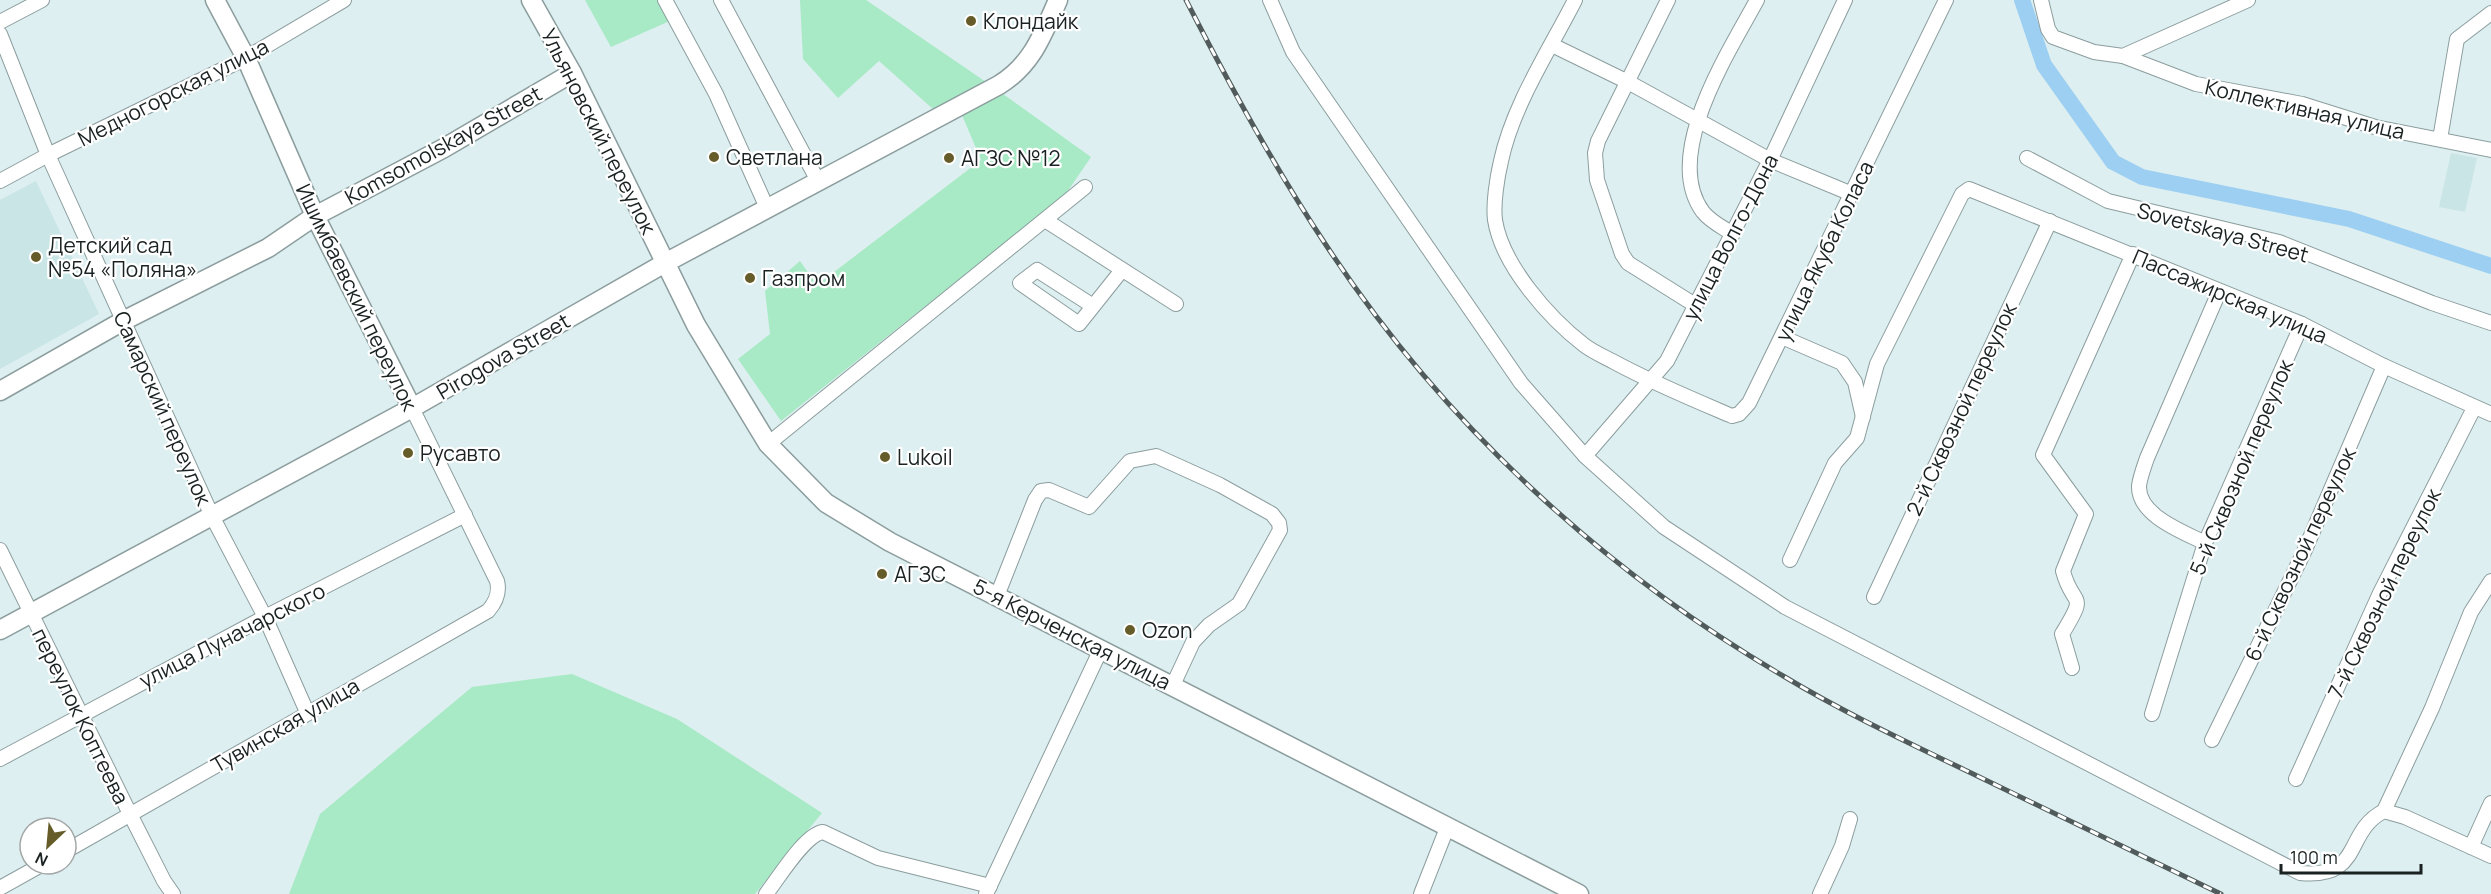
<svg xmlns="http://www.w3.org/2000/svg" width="2491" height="894" font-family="Manrope,sans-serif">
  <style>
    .built { fill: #c9e5e6 }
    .green { fill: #a8eac5 }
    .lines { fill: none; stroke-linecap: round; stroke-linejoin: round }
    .river { stroke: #9dcff2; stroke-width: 16 }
    .minor-casing { stroke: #8c9d9e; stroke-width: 16 }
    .major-casing { stroke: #8c9d9e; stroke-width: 21 }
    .minor { stroke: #fff; stroke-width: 14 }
    .major { stroke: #fff; stroke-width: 18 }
    .rail-casing { stroke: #515b5b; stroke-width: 5 }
    .rail { stroke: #fff; stroke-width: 3; stroke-dasharray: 9; stroke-linecap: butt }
    .poi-dot { fill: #655c29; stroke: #fff; stroke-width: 2 }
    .labels { text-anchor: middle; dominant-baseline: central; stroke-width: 4.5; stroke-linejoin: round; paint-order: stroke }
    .poi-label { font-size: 21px; fill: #1a2121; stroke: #fff; text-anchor: start }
    .street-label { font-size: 21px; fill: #1a2121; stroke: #fff }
  </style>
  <rect width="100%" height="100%" fill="#ddeff0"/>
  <g class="built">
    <polygon points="2451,153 2477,158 2465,212 2439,207"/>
    <polygon points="36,181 99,314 0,369 0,200"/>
  </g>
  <g class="green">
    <polygon points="585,0 671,0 681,16 611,47"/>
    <polygon points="800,0 866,0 986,82 933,109 879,61 838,98 803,59"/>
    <polygon points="1003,94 1091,157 1065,195 781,421 738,359 770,334 765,291 800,261 817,285 981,160 962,115"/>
    <polygon points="572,674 677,719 822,813 755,894 289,894 320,814 472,687"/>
  </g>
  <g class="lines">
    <polyline class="river" points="2022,0 2044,65 2113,162 2142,177 2349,219 2491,266"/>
    <defs>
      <g id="minor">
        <polyline points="665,0 716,94 767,208"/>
        <polyline points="721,0 818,181"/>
        <path d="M1270 0 1293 52 1521 383 1585 456 1664 527 1785 607 2300 873C2364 879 2343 832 2384 811L2405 817 2491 856"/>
        <path d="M1575 0C1549 51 1513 105 1501 161 1497 178 1493 204 1495 220 1502 265 1549 318 1584 345 1593 352 1605 357 1616 363 1653 383 1692 399 1732 416L1739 414 1749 403 1946 0"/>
        <polyline points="1668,0 1598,141 1595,153 1597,180 1622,254 1628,263 1695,305"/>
        <polyline points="2041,0 2048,29 2053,37 2094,52 2123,56 2248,0"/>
        <polyline points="0,22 42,0"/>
        <polyline points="0,34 48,155 212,516 265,617 307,712"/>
        <polyline points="1552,45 1628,82 1770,160 1852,194"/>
        <polyline points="2123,56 2196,84 2302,104 2375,127 2491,150"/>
        <polyline points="2440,139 2457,39 2491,13"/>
        <polyline points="2027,158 2108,201 2279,242 2432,303 2491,323"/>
        <polyline points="0,181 48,155 246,58 344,0"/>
        <polyline points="1045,220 1176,304"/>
        <path d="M1733 234C1722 227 1711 222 1703 212 1661 155 1729 52 1757 0"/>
        <polyline points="1093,306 1037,270 1020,283 1079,324 1122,270"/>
        <polyline points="1782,337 1842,363 1855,382 1863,417"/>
        <polyline points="768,444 1085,187"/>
        <polyline points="1585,456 1667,361 1770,160 1845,0"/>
        <path d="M2205 543C2184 532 2138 516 2139 486 2140 477 2144 467 2147 458L2219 292"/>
        <polyline points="0,550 130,814 164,881 173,894"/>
        <polyline points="1790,560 1835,463 1857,438 1877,364 1962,194 1969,189 2302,324 2384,366 2491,414"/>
        <polyline points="997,596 1035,500 1041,491 1049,490 1089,507 1130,461 1156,456 1220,485 1272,514 1279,523 1280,530 1239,604 1209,625 1193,642 1173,685"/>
        <polyline points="1874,597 2050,221"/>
        <path d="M2072 668 2062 634C2089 590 2073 609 2063 571L2086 514 2043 455 2133 254"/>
        <polyline points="2152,714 2205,543 2302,324"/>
        <polyline points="2212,740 2304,552 2384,366"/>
        <polyline points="0,759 265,617 465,515"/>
        <polyline points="2296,779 2380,593 2474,408"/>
        <polyline points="2384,811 2432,708 2471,612 2491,581"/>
        <polyline points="2471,847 2491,803"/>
        <path d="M66 851 488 611C496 602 500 593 497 581L412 408"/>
        <polyline points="0,888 43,864"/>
        <path d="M766 894C778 879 805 834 823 832L878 858 990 886"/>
        <polyline points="986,894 1101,649"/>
        <polyline points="1421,894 1447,828"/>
        <polyline points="1820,894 1842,846 1850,819"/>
      </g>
      <g id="major">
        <polyline points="215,0 246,58 315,216 412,408"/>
        <polyline points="531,0 572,73 696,325 768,444 826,503 890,542 1579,894"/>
        <polyline points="0,391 123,321 268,248 315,216 444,148 572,73"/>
        <path d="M0 630 412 408 665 263 999 85C1032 65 1043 34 1058 0"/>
      </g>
    </defs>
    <use href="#minor" class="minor-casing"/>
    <use href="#major" class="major-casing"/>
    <use href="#minor" class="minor"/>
    <use href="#major" class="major"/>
    <defs>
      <path id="rail" d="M1186 0C1229 84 1274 167 1326 245 1443 423 1602 570 1785 677 1843 712 1905 741 1967 771 2052 812 2136 853 2221 894"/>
    </defs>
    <use href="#rail" class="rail-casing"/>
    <use href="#rail" class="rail"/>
  </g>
  <g class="poi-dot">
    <circle cx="971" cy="21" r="6"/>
    <circle cx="714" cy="157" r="6"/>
    <circle cx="949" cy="158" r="6"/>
    <circle cx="36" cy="257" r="6"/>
    <circle cx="750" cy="278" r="6"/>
    <circle cx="408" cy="453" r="6"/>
    <circle cx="885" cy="457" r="6"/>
    <circle cx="882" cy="574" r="6"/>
    <circle cx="1130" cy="630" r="6"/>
  </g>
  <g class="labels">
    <g class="poi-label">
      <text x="983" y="21">Клондайк</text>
      <text x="726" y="157">Светлана</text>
      <text x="961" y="158">АГЗС №12</text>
      <text x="48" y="245">Детский сад<tspan x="48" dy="24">№54 «Поляна»</tspan></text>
      <text x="762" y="278">Газпром</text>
      <text x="420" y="453">Русавто</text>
      <text x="897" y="457">Lukoil</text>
      <text x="894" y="574">АГЗС</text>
      <text x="1142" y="630">Ozon</text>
    </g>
    <g class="street-label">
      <text transform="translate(173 92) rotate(-27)">Медногорская улица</text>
      <text transform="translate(2305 109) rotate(13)">Коллективная улица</text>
      <text transform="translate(599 131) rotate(63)">Ульяновский переулок</text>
      <text transform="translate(443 145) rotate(-29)">Komsomolskaya Street</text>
      <text transform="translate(2223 232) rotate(15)">Sovetskaya Street</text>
      <text transform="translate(1730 237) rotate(-63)">улица Волго-Дона</text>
      <text transform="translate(1824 251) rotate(-64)">улица Якуба Коласа</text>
      <text transform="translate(2230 296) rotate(23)">Пассажирская улица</text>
      <text transform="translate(357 297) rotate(64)">Ишимбаевский переулок</text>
      <text transform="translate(503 356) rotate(-30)">Pirogova Street</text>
      <text transform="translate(163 408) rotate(66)">Самарский переулок</text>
      <text transform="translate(1961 409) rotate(-65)">2-й Сквозной переулок</text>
      <text transform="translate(2241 467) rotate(-67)">5-й Сквозной переулок</text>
      <text transform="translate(2300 554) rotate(-65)">6-й Сквозной переулок</text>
      <text transform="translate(2384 593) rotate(-64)">7-й Сквозной переулок</text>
      <text transform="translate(1072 634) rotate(27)">5-я Керченская улица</text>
      <text transform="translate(232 635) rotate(-27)">улица Луначарского</text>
      <text transform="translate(81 716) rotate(64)">переулок Коптеева</text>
      <text transform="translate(285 725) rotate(-30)">Тувинская улица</text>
    </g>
  </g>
  <g transform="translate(48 846) rotate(206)"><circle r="28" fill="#ffffff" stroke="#a3a6a6" stroke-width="1.5"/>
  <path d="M0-4.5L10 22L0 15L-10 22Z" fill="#655c29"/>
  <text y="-9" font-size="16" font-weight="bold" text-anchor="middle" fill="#1a2121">N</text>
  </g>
  <path d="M2281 864v9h140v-9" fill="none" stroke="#1a2121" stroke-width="3"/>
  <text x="2290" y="864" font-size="18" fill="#1a2121" stroke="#ffffff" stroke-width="4.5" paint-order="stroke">100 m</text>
</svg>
